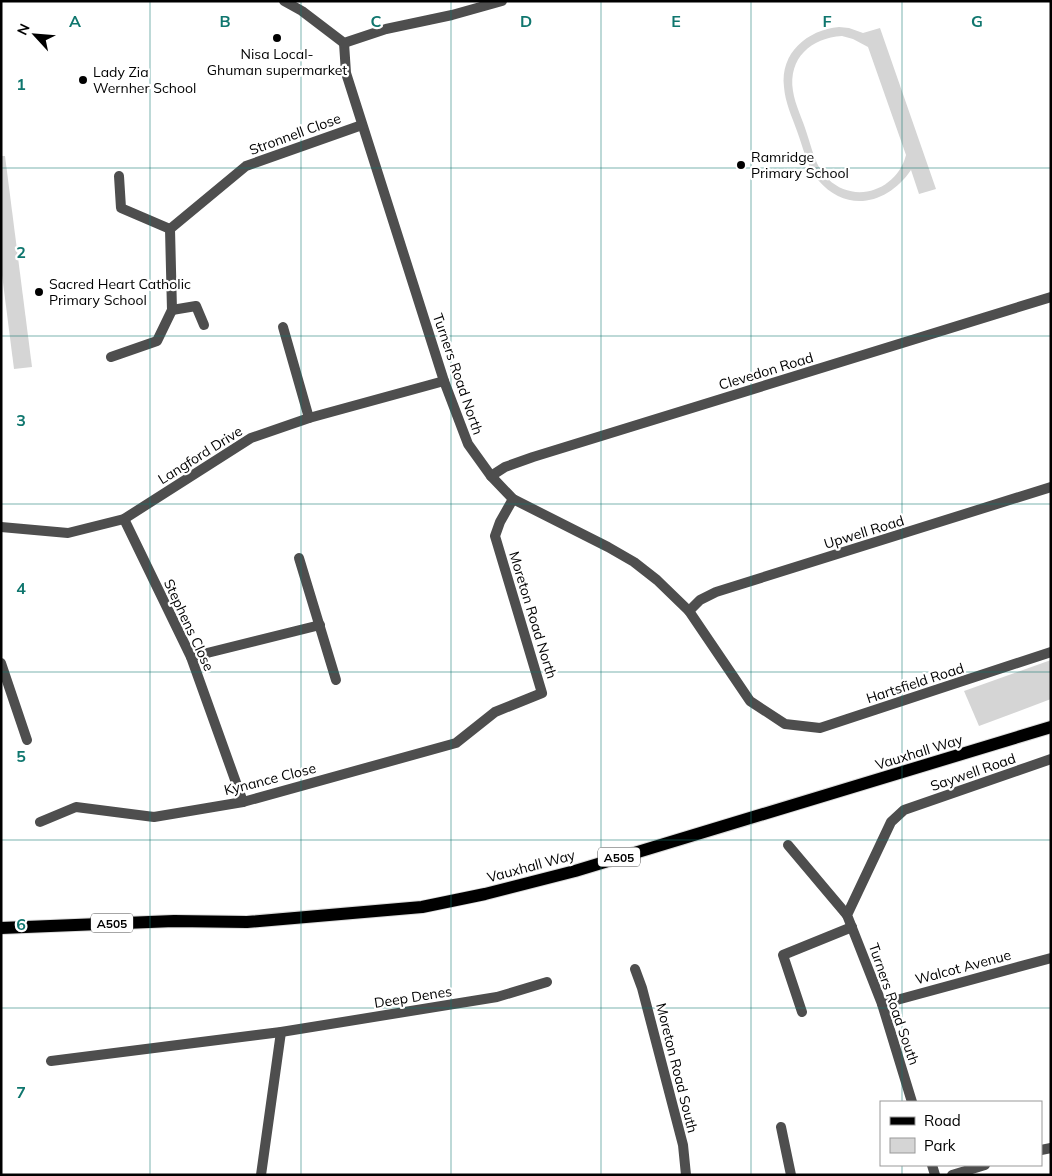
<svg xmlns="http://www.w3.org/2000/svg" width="1052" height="1176" font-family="Mulish,sans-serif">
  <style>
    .green { fill: #d5d5d5; fill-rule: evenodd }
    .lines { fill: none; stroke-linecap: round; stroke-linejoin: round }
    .primary-casing { stroke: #dbdbdb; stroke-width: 14 }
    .minor { stroke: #4e4e4e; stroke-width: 10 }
    .tertiary { stroke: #4e4e4e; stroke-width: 10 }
    .primary { stroke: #000; stroke-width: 12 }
    .grid { fill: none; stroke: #0f766e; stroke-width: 1; stroke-opacity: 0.55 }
    .poi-dot { fill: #000; stroke: #fff; stroke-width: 2 }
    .labels { text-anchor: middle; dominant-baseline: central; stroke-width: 4.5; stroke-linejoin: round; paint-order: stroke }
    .shield { fill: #fff; stroke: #4c4c4c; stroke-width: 1 }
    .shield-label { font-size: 12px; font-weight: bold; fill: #000 }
    .poi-label { font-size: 14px; fill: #000; stroke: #fff; text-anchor: start }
    .street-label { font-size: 14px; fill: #000; stroke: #fff }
    .grid-label { font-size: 16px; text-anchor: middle; font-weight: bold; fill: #0f766e; stroke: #fff; stroke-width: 4.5; stroke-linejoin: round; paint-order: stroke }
  </style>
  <rect width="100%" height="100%" fill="#fff"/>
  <g class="green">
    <path d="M839 27 849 28 863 33 880 28 936 189 919 194 911 170C888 204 847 214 818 180 807 167 803 147 797 131 792 117 785 102 784 87 780 53 807 30 839 27ZM842 36 853 39 868 47 906 155C897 190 855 205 828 179 816 168 812 149 807 134 803 120 795 105 793 91 788 58 811 38 842 36Z"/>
    <polygon points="1,156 5,156 32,367 14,369 1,267"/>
    <polygon points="1051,660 1051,699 979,726 964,691"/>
  </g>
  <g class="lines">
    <defs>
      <polyline id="primary" points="1,928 174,921 247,922 422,907 485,894 575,871 1051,727"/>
    </defs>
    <use href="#primary" class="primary-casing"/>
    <g class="minor">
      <polyline points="344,43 346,73 444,381 468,444 491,476 513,499 608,547 634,562 657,580 689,611 750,701 785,724 820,728 1051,652"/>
      <polyline points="119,176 121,208 170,229"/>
      <polyline points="172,310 196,306 204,325"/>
      <polyline points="283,327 309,418"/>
      <polyline points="111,357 157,341 172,310 170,229 246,166 362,125"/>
      <polyline points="491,476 505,467 533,457 1051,297"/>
      <polyline points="124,519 191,657 243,802"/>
      <polyline points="1,527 68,533 124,519 251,438 309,418 444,381"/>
      <polyline points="299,558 336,680"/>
      <polyline points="689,611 700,600 716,592 1051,487"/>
      <polyline points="191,657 320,625"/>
      <polyline points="1,663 27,740"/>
      <polyline points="40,822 76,807 154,817 243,802 456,743 495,712 542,693 495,536 500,522 513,499"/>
      <polyline points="788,845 847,915"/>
      <polyline points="635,969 642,988 683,1145 686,1175"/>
      <polyline points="882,1004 1051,958"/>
      <polyline points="802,1012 783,955 852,927"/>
      <polyline points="51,1061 281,1032 497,997 547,982"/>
      <polyline points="912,1102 882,1004 847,915 891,822 904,810 1051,759"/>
      <polyline points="781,1127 791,1175"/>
      <polyline points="1041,1150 1051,1148"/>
      <polyline points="932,1165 935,1175"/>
      <polyline points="261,1175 281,1032"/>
      <polyline points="952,1175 985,1165"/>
    </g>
    <polyline class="tertiary" points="284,1 302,11 344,43 386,29 452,15 502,1"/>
    <use href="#primary" class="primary"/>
  </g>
  <path class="grid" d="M150 1V1175M301 1V1175M451 1V1175M601 1V1175M751 1V1175M902 1V1102M1 168H1051M1 336H1051M1 504H1051M1 672H1051M1 840H1051M1 1008H1051M902 1165V1175"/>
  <g class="poi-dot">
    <circle cx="277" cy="38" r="5"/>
    <circle cx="83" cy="80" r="5"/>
    <circle cx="741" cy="165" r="5"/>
    <circle cx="39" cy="292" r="5"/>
  </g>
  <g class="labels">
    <g class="shield">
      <rect x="598" y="847.5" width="42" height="19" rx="4"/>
      <rect x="91" y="913.5" width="42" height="19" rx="4"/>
    </g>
    <g class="shield-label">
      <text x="619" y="857">A505</text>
      <text x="112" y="923">A505</text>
    </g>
    <g class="poi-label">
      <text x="277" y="54" text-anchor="middle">Nisa Local-<tspan x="277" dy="16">Ghuman supermarket</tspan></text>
      <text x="93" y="72">Lady Zia<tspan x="93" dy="16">Wernher School</tspan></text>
      <text x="751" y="157">Ramridge<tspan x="751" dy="16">Primary School</tspan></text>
      <text x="49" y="284">Sacred Heart Catholic<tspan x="49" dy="16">Primary School</tspan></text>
    </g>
    <g class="street-label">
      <text transform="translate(295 134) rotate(-20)">Stronnell Close</text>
      <text transform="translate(766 371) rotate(-17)">Clevedon Road</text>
      <text transform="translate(458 374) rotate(71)">Turners Road North</text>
      <text transform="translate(200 455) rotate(-32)">Langford Drive</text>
      <text transform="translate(864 532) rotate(-17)">Upwell Road</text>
      <text transform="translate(533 615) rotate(73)">Moreton Road North</text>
      <text transform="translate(189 625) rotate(65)">Stephens Close</text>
      <text transform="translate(915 683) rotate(-18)">Hartsfield Road</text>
      <text transform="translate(919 752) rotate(-17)">Vauxhall Way</text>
      <text transform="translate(973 772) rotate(-19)">Saywell Road</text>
      <text transform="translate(270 779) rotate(-14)">Kynance Close</text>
      <text transform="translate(531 866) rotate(-15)">Vauxhall Way</text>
      <text transform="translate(963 967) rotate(-15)">Walcot Avenue</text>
      <text transform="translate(413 997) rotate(-9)">Deep Denes</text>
      <text transform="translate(894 1004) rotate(71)">Turners Road South</text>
      <text transform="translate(677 1068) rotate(76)">Moreton Road South</text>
    </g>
  </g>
  <g class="grid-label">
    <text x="75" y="27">A</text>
    <text x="225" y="27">B</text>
    <text x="376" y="27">C</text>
    <text x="526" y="27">D</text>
    <text x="676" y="27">E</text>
    <text x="827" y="27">F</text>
    <text x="977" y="27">G</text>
    <text x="21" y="90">1</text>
    <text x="21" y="258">2</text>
    <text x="21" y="426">3</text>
    <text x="21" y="594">4</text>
    <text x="21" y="762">5</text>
    <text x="21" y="930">6</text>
    <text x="21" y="1098">7</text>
  </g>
  <rect width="1052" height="1176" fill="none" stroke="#000000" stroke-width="5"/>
  <rect x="880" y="1101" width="162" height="65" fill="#ffffff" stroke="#999999"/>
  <rect x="890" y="1117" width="25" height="8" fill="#000000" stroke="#999999"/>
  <text x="924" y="1126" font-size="15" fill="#000000">Road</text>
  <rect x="890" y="1138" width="25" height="15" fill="#d5d5d5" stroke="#999999"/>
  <text x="924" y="1151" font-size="15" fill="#000000">Park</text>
  <g transform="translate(35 35) rotate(296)" stroke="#ffffff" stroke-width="4" paint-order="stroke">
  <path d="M0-4L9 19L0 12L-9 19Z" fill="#000000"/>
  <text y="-8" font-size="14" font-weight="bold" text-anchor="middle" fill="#000000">N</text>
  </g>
</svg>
